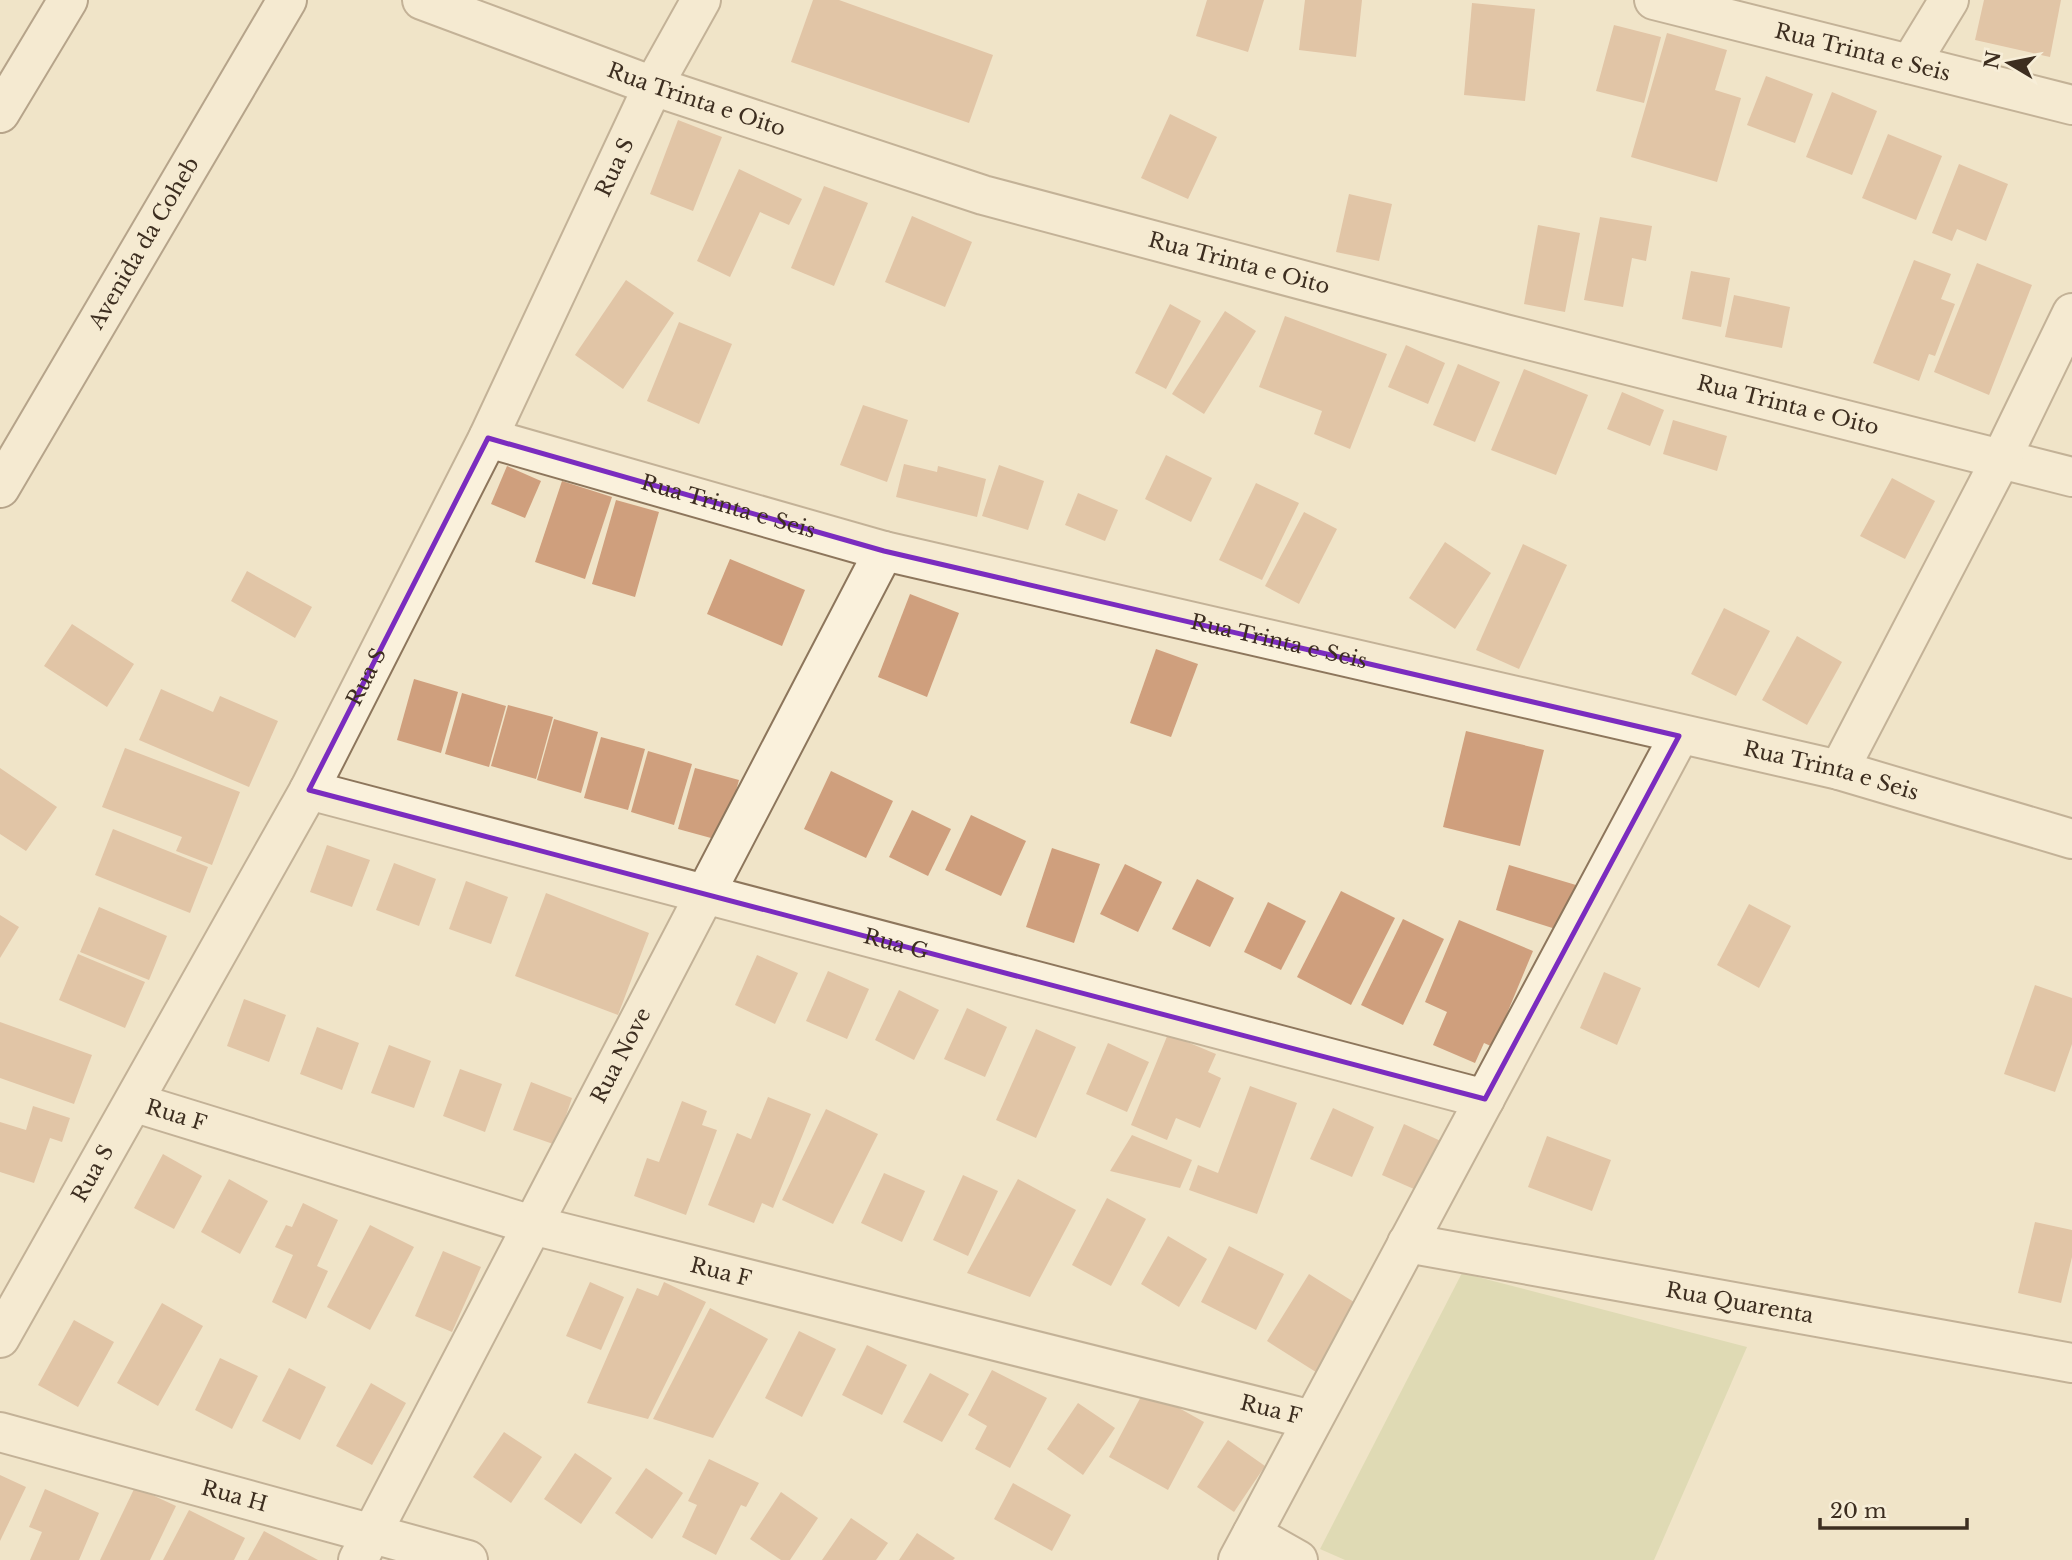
<svg xmlns="http://www.w3.org/2000/svg" width="2072" height="1560" font-family="'Libre Baskerville',serif">
  <style>
    .green { fill: #c9cf9b }
    .building { fill: #cf9f7d }
    .lines { fill: none; stroke-linecap: round; stroke-linejoin: round }
    .street-casing { stroke: #8d765c; stroke-width: 42 }
    .secondary-casing { stroke: #6f573f; stroke-width: 42 }
    .street { stroke: #faf1dc; stroke-width: 38 }
    .secondary { stroke: #faf1dc; stroke-width: 38 }
    .marked { fill: none; stroke: #7b2cbf; stroke-width: 5; stroke-linejoin: round }
    .labels { text-anchor: middle; dominant-baseline: central; stroke-width: 5; stroke-linejoin: round; paint-order: stroke }
    .street-label { font-size: 21px; fill: #3d2e20; stroke: #f7eed8 }
  </style>
  <rect width="100%" height="100%" fill="#f0e4c8"/>
  <polygon class="green" points="1462,1273 1747,1347 1654,1560 1345,1560 1320,1549"/>
  <g class="building">
    <polygon points="813,0 839,0 993,55 969,123 791,62"/>
    <polygon points="1207,0 1264,0 1248,52 1196,36"/>
    <polygon points="1305,0 1362,0 1356,57 1299,50"/>
    <polygon points="1984,0 2061,0 2050,57 1975,40"/>
    <polygon points="1472,3 1535,9 1525,101 1464,95"/>
    <polygon points="1614,25 1661,37 1644,103 1596,91"/>
    <polygon points="1667,33 1727,50 1715,90 1741,98 1717,182 1631,157"/>
    <polygon points="1766,76 1813,94 1795,143 1747,125"/>
    <polygon points="1832,92 1877,111 1852,175 1806,157"/>
    <polygon points="1170,114 1217,137 1188,199 1141,178"/>
    <polygon points="678,120 722,137 693,211 650,194"/>
    <polygon points="1888,134 1942,156 1916,220 1862,198"/>
    <polygon points="1959,164 2008,184 1986,241 1957,229 1952,241 1932,233"/>
    <polygon points="739,169 802,199 789,225 760,212 730,277 697,261"/>
    <polygon points="824,186 868,203 834,286 791,268"/>
    <polygon points="1349,194 1392,204 1379,261 1336,252"/>
    <polygon points="912,216 972,242 945,307 885,282"/>
    <polygon points="1600,217 1652,226 1646,261 1632,258 1623,307 1584,300"/>
    <polygon points="1538,225 1580,233 1565,312 1524,304"/>
    <polygon points="1914,260 1951,274 1941,299 1955,304 1935,356 1929,354 1919,381 1873,363"/>
    <polygon points="1977,263 2032,285 1989,395 1934,372"/>
    <polygon points="1691,271 1730,278 1721,327 1682,319"/>
    <polygon points="626,280 674,313 623,389 575,355"/>
    <polygon points="1734,295 1790,307 1782,348 1725,337"/>
    <polygon points="1170,304 1201,321 1166,389 1135,373"/>
    <polygon points="1225,311 1256,331 1204,414 1172,394"/>
    <polygon points="1285,316 1387,354 1350,449 1314,434 1322,411 1259,387"/>
    <polygon points="679,322 732,344 699,424 647,401"/>
    <polygon points="1406,345 1445,363 1428,404 1388,387"/>
    <polygon points="1458,364 1500,382 1475,442 1433,425"/>
    <polygon points="1524,369 1588,395 1556,475 1491,450"/>
    <polygon points="1622,392 1664,410 1650,446 1607,429"/>
    <polygon points="863,405 908,420 887,482 840,465"/>
    <polygon points="1673,420 1727,436 1717,471 1663,454"/>
    <polygon points="1166,455 1212,478 1191,522 1145,499"/>
    <polygon points="904,464 937,472 938,466 986,479 977,517 896,497"/>
    <polygon points="999,465 1044,481 1028,530 982,516"/>
    <polygon points="507,466 541,481 525,518 491,504"/>
    <polygon points="1892,478 1935,501 1905,559 1860,536"/>
    <polygon points="562,481 612,497 585,579 535,562"/>
    <polygon points="1256,483 1299,503 1262,580 1219,560"/>
    <polygon points="1078,493 1118,510 1105,541 1065,525"/>
    <polygon points="616,500 659,512 635,597 592,584"/>
    <polygon points="1304,512 1337,529 1299,604 1265,586"/>
    <polygon points="1445,542 1491,573 1455,629 1409,598"/>
    <polygon points="1523,544 1567,565 1519,669 1476,650"/>
    <polygon points="730,559 805,590 782,646 707,614"/>
    <polygon points="247,571 312,607 295,638 231,601"/>
    <polygon points="910,594 959,613 927,697 878,677"/>
    <polygon points="1724,608 1770,631 1736,696 1691,674"/>
    <polygon points="72,624 134,664 107,707 44,666"/>
    <polygon points="1797,636 1842,662 1807,725 1762,700"/>
    <polygon points="1156,649 1198,664 1171,737 1130,723"/>
    <polygon points="414,679 458,692 441,753 397,740"/>
    <polygon points="161,689 213,712 220,696 278,721 249,787 139,740"/>
    <polygon points="462,693 506,706 489,767 445,754"/>
    <polygon points="508,705 553,717 536,779 491,766"/>
    <polygon points="554,719 598,732 581,793 537,780"/>
    <polygon points="1466,731 1544,750 1520,846 1443,827"/>
    <polygon points="601,737 645,749 628,810 584,798"/>
    <polygon points="125,748 240,792 212,865 176,851 182,837 102,807"/>
    <polygon points="648,751 692,764 674,825 631,812"/>
    <polygon points="0,768 57,807 26,851 0,834"/>
    <polygon points="695,768 739,780 722,841 678,829"/>
    <polygon points="831,771 893,801 866,858 804,829"/>
    <polygon points="912,810 951,829 928,876 889,857"/>
    <polygon points="971,815 1026,841 1001,896 945,870"/>
    <polygon points="113,829 208,867 190,913 95,875"/>
    <polygon points="327,845 370,860 352,907 310,892"/>
    <polygon points="1052,848 1100,864 1074,943 1026,927"/>
    <polygon points="394,863 436,879 419,926 376,910"/>
    <polygon points="1125,864 1162,882 1138,932 1100,914"/>
    <polygon points="1509,865 1576,885 1562,931 1496,910"/>
    <polygon points="1197,879 1234,898 1210,947 1172,929"/>
    <polygon points="466,881 508,897 491,944 449,929"/>
    <polygon points="1341,891 1395,918 1351,1005 1297,977"/>
    <polygon points="546,893 649,933 618,1015 515,976"/>
    <polygon points="1268,902 1306,921 1281,970 1244,952"/>
    <polygon points="1749,904 1791,926 1759,988 1717,965"/>
    <polygon points="99,907 167,936 149,980 80,952"/>
    <polygon points="0,915 19,927 0,958"/>
    <polygon points="1403,919 1444,939 1403,1025 1361,1005"/>
    <polygon points="1459,920 1533,951 1493,1047 1484,1043 1475,1063 1433,1045 1447,1012 1425,1002"/>
    <polygon points="78,954 145,982 125,1028 59,1000"/>
    <polygon points="757,955 798,973 775,1024 735,1005"/>
    <polygon points="828,971 869,989 847,1039 806,1021"/>
    <polygon points="1604,972 1641,988 1617,1045 1580,1028"/>
    <polygon points="2035,985 2072,998 2072,1044 2055,1092 2004,1074"/>
    <polygon points="899,990 939,1010 914,1060 875,1040"/>
    <polygon points="244,999 286,1015 269,1062 227,1046"/>
    <polygon points="967,1008 1007,1027 985,1077 944,1059"/>
    <polygon points="0,1022 92,1055 74,1104 0,1078"/>
    <polygon points="317,1027 359,1043 342,1090 300,1074"/>
    <polygon points="1036,1029 1076,1047 1036,1138 996,1120"/>
    <polygon points="1168,1034 1216,1054 1208,1072 1221,1078 1200,1128 1176,1118 1167,1140 1131,1125"/>
    <polygon points="1108,1043 1149,1062 1127,1112 1086,1094"/>
    <polygon points="389,1045 431,1061 414,1108 371,1093"/>
    <polygon points="460,1069 502,1084 485,1132 443,1116"/>
    <polygon points="531,1082 572,1098 556,1145 513,1130"/>
    <polygon points="1250,1086 1297,1103 1257,1214 1189,1190 1198,1165 1218,1173"/>
    <polygon points="768,1097 811,1114 773,1208 762,1203 754,1223 708,1205 737,1133 751,1139"/>
    <polygon points="682,1101 707,1111 702,1125 717,1130 686,1215 634,1196 647,1158 659,1162"/>
    <polygon points="33,1106 70,1118 62,1142 50,1138 34,1183 0,1172 0,1122 26,1130"/>
    <polygon points="1333,1108 1374,1127 1352,1177 1310,1159"/>
    <polygon points="826,1109 878,1134 833,1224 782,1200"/>
    <polygon points="1404,1124 1445,1143 1423,1193 1382,1175"/>
    <polygon points="1132,1135 1192,1160 1180,1188 1110,1171"/>
    <polygon points="1547,1136 1611,1160 1592,1211 1528,1187"/>
    <polygon points="163,1154 202,1176 174,1229 134,1208"/>
    <polygon points="884,1173 925,1191 902,1242 861,1223"/>
    <polygon points="963,1175 998,1191 968,1256 933,1240"/>
    <polygon points="229,1179 268,1201 240,1254 201,1232"/>
    <polygon points="1018,1179 1076,1210 1030,1297 967,1273"/>
    <polygon points="1107,1198 1146,1219 1111,1286 1072,1265"/>
    <polygon points="303,1203 338,1220 317,1266 328,1271 306,1319 272,1302 293,1255 275,1247 286,1225 292,1227"/>
    <polygon points="2035,1222 2072,1230 2072,1257 2061,1303 2018,1293"/>
    <polygon points="370,1225 414,1247 370,1330 327,1307"/>
    <polygon points="1168,1236 1207,1259 1179,1307 1141,1284"/>
    <polygon points="1229,1246 1284,1274 1256,1330 1201,1302"/>
    <polygon points="443,1251 481,1267 452,1332 415,1316"/>
    <polygon points="1309,1274 1362,1307 1319,1374 1267,1341"/>
    <polygon points="590,1282 624,1297 601,1350 566,1336"/>
    <polygon points="664,1282 706,1302 648,1419 587,1403 637,1288 658,1296"/>
    <polygon points="162,1303 203,1326 158,1406 117,1383"/>
    <polygon points="710,1308 768,1339 713,1438 653,1419"/>
    <polygon points="74,1320 114,1342 78,1407 38,1385"/>
    <polygon points="799,1331 836,1349 802,1417 765,1398"/>
    <polygon points="867,1345 907,1365 882,1415 842,1395"/>
    <polygon points="220,1358 258,1376 232,1429 195,1410"/>
    <polygon points="289,1368 326,1387 300,1440 262,1421"/>
    <polygon points="992,1370 1047,1398 1010,1468 975,1449 987,1426 968,1415"/>
    <polygon points="930,1373 969,1394 942,1442 903,1422"/>
    <polygon points="371,1383 406,1403 372,1465 336,1446"/>
    <polygon points="1145,1389 1204,1422 1168,1490 1109,1457"/>
    <polygon points="1078,1403 1115,1428 1083,1475 1047,1449"/>
    <polygon points="504,1432 542,1457 511,1503 473,1477"/>
    <polygon points="1228,1440 1265,1466 1234,1512 1197,1487"/>
    <polygon points="575,1453 612,1478 581,1524 544,1499"/>
    <polygon points="709,1459 759,1483 746,1507 741,1505 716,1555 682,1537 697,1505 688,1501"/>
    <polygon points="646,1468 683,1493 652,1539 615,1513"/>
    <polygon points="0,1475 26,1487 0,1541"/>
    <polygon points="1013,1483 1071,1515 1052,1551 994,1519"/>
    <polygon points="135,1487 176,1506 150,1560 100,1560"/>
    <polygon points="45,1489 99,1513 79,1560 30,1560 42,1532 29,1527"/>
    <polygon points="781,1492 818,1518 790,1560 781,1560 750,1539"/>
    <polygon points="189,1510 245,1538 234,1560 163,1560"/>
    <polygon points="851,1518 888,1543 876,1560 822,1560"/>
    <polygon points="264,1531 318,1560 248,1560"/>
    <polygon points="917,1533 955,1558 953,1560 899,1560"/>
  </g>
  <g class="lines">
    <defs>
      <g id="street">
        <path id="s1" d="M422 0 653 86 983 195 1505 334 2072 477"/>
        <path id="s2" d="M1654 0 2072 105"/>
        <polyline points="1910,64 1949,0"/>
        <path id="s3" d="M488 438 884 551 1839 770 2072 839"/>
        <polyline points="1839,770 2001,459 2072,313"/>
        <path id="s4" d="M309 790 1485 1099"/>
        <path id="s5" d="M136 1103 532 1225 1312 1420"/>
        <path id="s6" d="M1407 1243 2072 1363"/>
        <path id="s7" d="M0 1338 309 790 488 438 653 86 701 0"/>
        <path id="s8" d="M0 1432 468 1560"/>
        <polyline points="1252,1534 1298,1560"/>
        <path id="s9" d="M358 1560 884 551"/>
        <polyline points="1238,1560 1679,736"/>
      </g>
      <g id="secondary">
        <polyline points="0,113 68,0"/>
        <path id="s10" d="M0 488 287 0"/>
      </g>
    </defs>
    <use href="#street" class="street-casing"/>
    <use href="#secondary" class="secondary-casing"/>
    <use href="#street" class="street"/>
    <use href="#secondary" class="secondary"/>
  </g>
  <path d="M0 0H2072V1560H0ZM488 438 884 551 1679 736 1485 1099 309 790Z" fill="#f0e4c8" fill-opacity=".55" fill-rule="evenodd"/>
  <path class="marked" d="M488 438 884 551 1679 736 1485 1099 309 790Z"/>
  <g class="labels">
    <g class="street-label">
      <text stroke="none"><textPath href="#s2" startOffset="215">Rua Trinta e Seis</textPath></text>
      <text stroke="none"><textPath href="#s1" startOffset="292">Rua Trinta e Oito</textPath></text>
      <text stroke="none"><textPath href="#s7" startOffset="1323">Rua S</textPath></text>
      <text stroke="none"><textPath href="#s10" startOffset="284">Avenida da Coheb</textPath></text>
      <text stroke="none"><textPath href="#s1" startOffset="859">Rua Trinta e Oito</textPath></text>
      <text stroke="none"><textPath href="#s1" startOffset="1426">Rua Trinta e Oito</textPath></text>
      <text stroke="none"><textPath href="#s3" startOffset="250">Rua Trinta e Seis</textPath></text>
      <text stroke="none"><textPath href="#s3" startOffset="817">Rua Trinta e Seis</textPath></text>
      <text stroke="none"><textPath href="#s7" startOffset="756">Rua S</textPath></text>
      <text stroke="none"><textPath href="#s3" startOffset="1384">Rua Trinta e Seis</textPath></text>
      <text stroke="none"><textPath href="#s4" startOffset="607">Rua G</textPath></text>
      <text stroke="none"><textPath href="#s9" startOffset="569">Rua Nove</textPath></text>
      <text stroke="none"><textPath href="#s5" startOffset="42">Rua F</textPath></text>
      <text stroke="none"><textPath href="#s7" startOffset="189">Rua S</textPath></text>
      <text stroke="none"><textPath href="#s5" startOffset="609">Rua F</textPath></text>
      <text stroke="none"><textPath href="#s6" startOffset="338">Rua Quarenta</textPath></text>
      <text stroke="none"><textPath href="#s5" startOffset="1176">Rua F</textPath></text>
      <text stroke="none"><textPath href="#s8" startOffset="243">Rua H</textPath></text>
    </g>
  </g>
  <g transform="translate(2009 63) rotate(280)" stroke="#f7eed8" stroke-width="5" paint-order="stroke">
  <path d="M0-5L12 26L0 18L-12 26Z" fill="#3d2e20"/>
  <text y="-10" font-size="19" font-weight="bold" text-anchor="middle" fill="#3d2e20">N</text>
  </g>
  <path d="M1820 1518v10h147v-10" fill="none" stroke="#3d2e20" stroke-width="3.5"/>
  <text x="1830" y="1518" font-size="21" fill="#3d2e20" stroke="#f7eed8" stroke-width="5" paint-order="stroke">20 m</text>
</svg>
